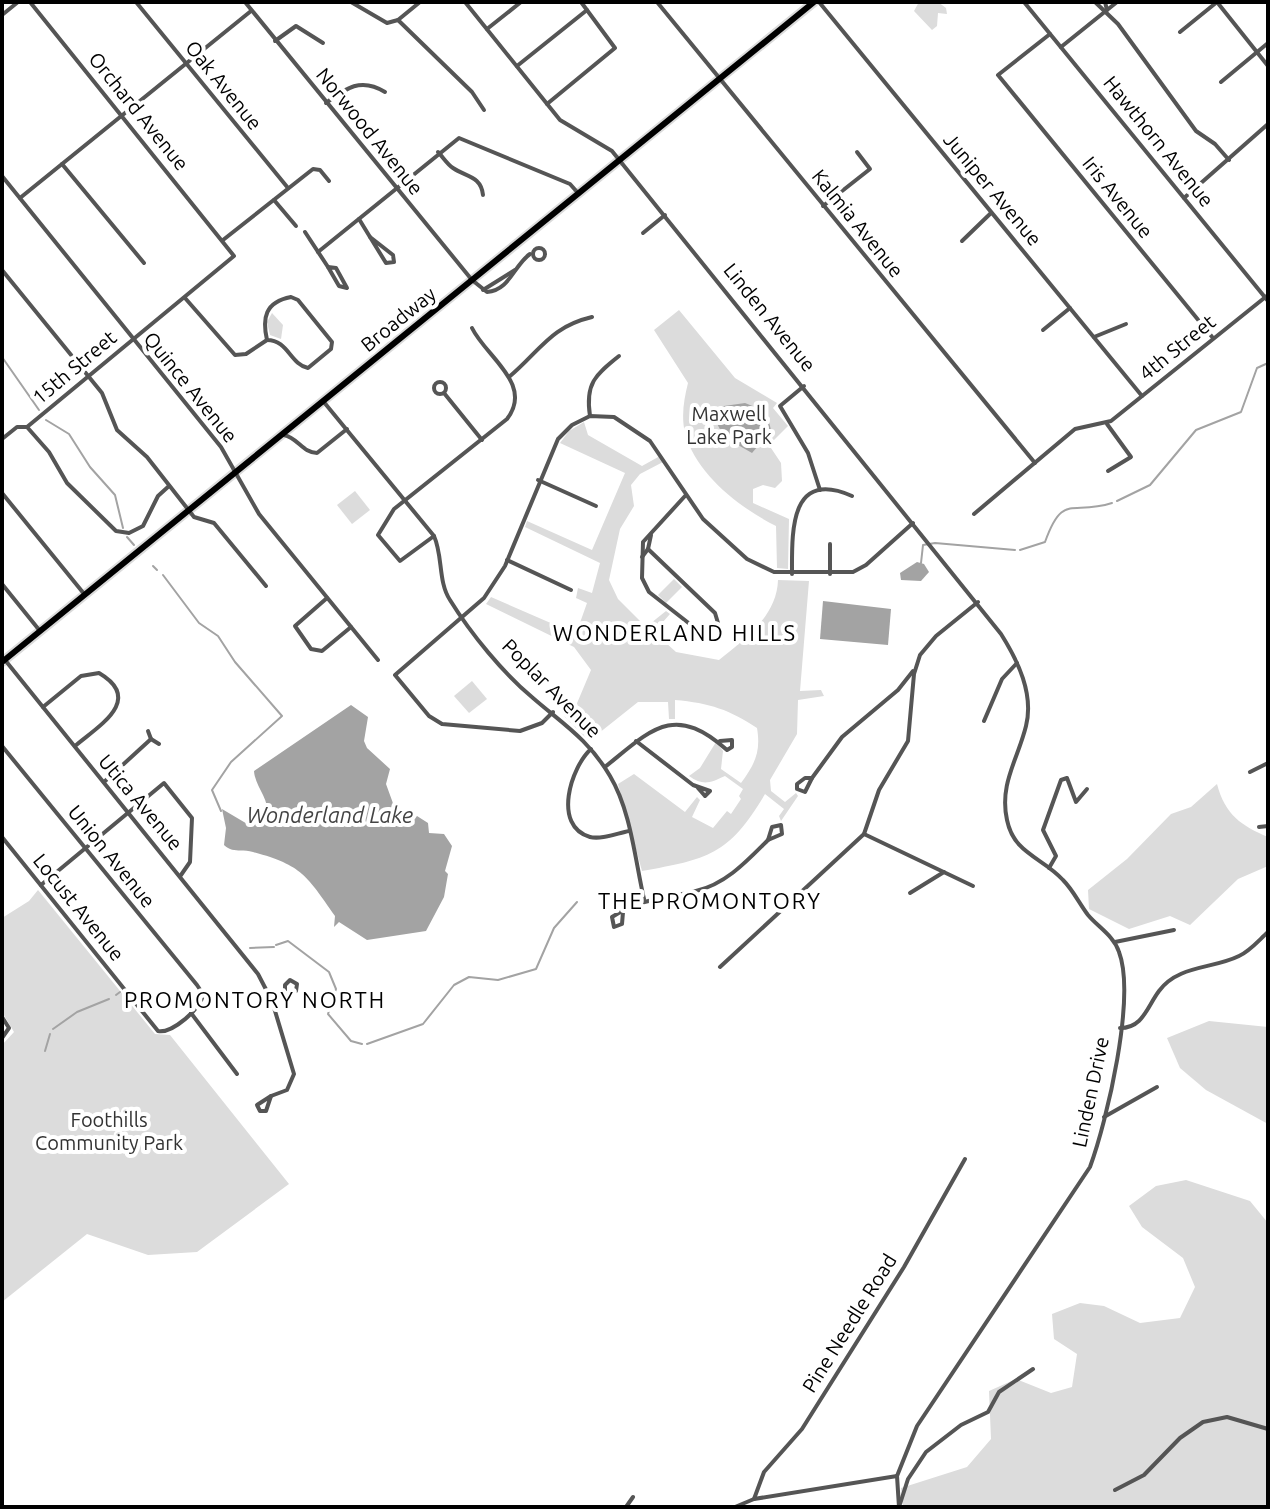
<svg xmlns="http://www.w3.org/2000/svg" width="1270" height="1509" font-family="Ubuntu,sans-serif">
  <style>
    .green { fill: #dcdcdc }
    .water { fill: #a3a3a3 }
    .lines { fill: none; stroke-linecap: round; stroke-linejoin: round }
    .stream { stroke: #a3a3a3; stroke-width: 2 }
    .major-casing { stroke: #dbdbdb; stroke-width: 10 }
    .minor { stroke: #555; stroke-width: 4 }
    .major { stroke: #000; stroke-width: 6 }
    .labels { text-anchor: middle; dominant-baseline: central; stroke-width: 8; stroke-linejoin: round; paint-order: stroke }
    .street-label { font-size: 20px; fill: #000; stroke: #fff }
    .park-label { font-size: 20px; fill: #333; stroke: #fff }
    .neighbourhood-label { font-size: 22px; letter-spacing: 2px; fill: #000; stroke: #fff }
    .water-label { font-size: 22px; font-style: italic; fill: #444; stroke: #fff }
  </style>
  <rect width="100%" height="100%" fill="#fff"/>
  <g class="green">
    <polygon points="919,2 938,2 946,8 947,14 938,13 937,26 932,30 914,11"/>
    <path d="M679 310 735 378 777 403 773 408 788 426 769 445 781 463 782 481 775 488 763 485 753 489V503L789 519 788 569 777 568 776 526C740 508 696 474 685 433 681 416 684 399 688 383L654 330Z"/>
    <polygon points="272,313 283,325 281,339 270,335 267,322"/>
    <path d="M584 422 588 435 642 466 660 456 663 462 640 474 631 485 634 506 620 529 609 580 618 599 646 627 666 611 670 614 654 632 676 652 719 660C745 639 777 616 778 580L809 581 800 691 821 690 824 696 798 700 797 734 770 780 771 791 785 802 796 793 798 796 781 821 779 816 784 809 765 794C729 855 708 859 642 871L618 784 634 774 685 812 697 797 700 800 692 817 713 828 727 811 731 814 741 799 739 796 743 789 725 776C710 783 703 786 689 776L700 768 716 742 723 751 721 769 741 783C755 764 761 752 757 728 730 710 710 703 675 700V719H669L668 702H638L589 741 564 716 575 708 591 670 574 647 486 604 491 597 576 634 587 603 576 598 578 588 592 593 600 563 525 527 527 521 592 550 625 473 560 443 569 431Z"/>
    <polygon points="355,491 370,510 352,524 337,505"/>
    <polygon points="674,579 682,587 666,603 658,595"/>
    <polygon points="472,681 487,699 469,713 454,696"/>
    <path d="M1217 784C1225 815 1242 826 1268 837V866L1238 879 1190 925 1170 916 1129 929 1089 909 1088 890 1127 859 1171 814 1191 807Z"/>
    <polygon points="38,890 155,1034 170,1035 289,1184 197,1252 148,1255 87,1234 2,1302 2,1045 14,1032 2,1012 2,918 29,901"/>
    <polygon points="1209,1021 1268,1027 1268,1124 1206,1090 1180,1068 1167,1038"/>
    <polygon points="1186,1180 1250,1201 1268,1223 1268,1507 903,1507 901,1488 967,1467 991,1439 989,1391 1016,1379 1051,1393 1072,1387 1077,1354 1054,1339 1052,1314 1080,1303 1104,1306 1140,1323 1180,1318 1195,1287 1183,1258 1142,1227 1129,1206 1156,1186"/>
  </g>
  <g class="water">
    <path d="M745 403C759 408 769 415 771 431L752 453 724 437 711 412 717 407Z"/>
    <polygon points="917,562 924,564 929,572 921,581 901,580 900,573"/>
    <polygon points="823,601 891,609 888,645 820,639"/>
    <path d="M351 705 368 717 364 741 367 748 390 769 386 784 398 817 408 824 417 816 428 823 429 833 444 834 452 846 445 871 448 874 444 897 426 931 367 940 339 922 334 927 335 916C307 876 302 865 253 852 242 848 233 854 224 845L226 828 222 809 249 825 263 822C276 804 255 789 254 771Z"/>
  </g>
  <g class="lines">
    <g class="stream">
      <polyline points="2,357 39,410"/>
      <polyline points="46,420 69,434 90,467 115,495 123,528"/>
      <polyline points="1117,501 1150,485 1196,430 1241,412 1257,368 1268,363"/>
      <polyline points="127,537 134,545"/>
      <path d="M1020 550 1045 542C1063 492 1071 516 1112 503"/>
      <polyline points="921,563 923,545 935,543 1015,550"/>
      <polyline points="153,566 157,570"/>
      <polyline points="163,575 199,623 218,636 235,662 282,716 231,762 212,790 221,811"/>
      <polyline points="276,945 288,941 329,972 336,989 328,1014 351,1041 362,1044"/>
      <polyline points="250,948 274,947"/>
      <polyline points="116,995 120,992"/>
      <polyline points="53,1029 77,1012 109,999"/>
      <polyline points="367,1044 423,1024 454,985 469,977 498,980 536,969 554,928 577,902"/>
      <polyline points="45,1051 50,1034"/>
    </g>
    <defs>
      <polyline id="major" points="2,662 814,2"/>
    </defs>
    <use href="#major" class="major-casing"/>
    <g class="minor">
      <polyline points="136,2 288,188"/>
      <path d="M245 2 472 280 487 292C510 290 514 265 530 254"/>
      <polyline points="351,2 387,23 398,20 420,2"/>
      <path d="M465 2 560 120 612 151 1001 634C1018 661 1034 694 1026 726 1018 759 999 784 1007 820 1014 854 1042 857 1063 880 1073 890 1079 903 1088 915 1098 927 1114 936 1119 952 1136 997 1107 1121 1090 1167L917 1426 897 1476 899 1507"/>
      <polyline points="657,2 1035,463"/>
      <polyline points="819,2 1142,396"/>
      <polyline points="1024,2 1268,301"/>
      <polyline points="1095,2 1118,24 1196,131 1215,144 1229,160"/>
      <polyline points="1105,2 1107,10"/>
      <polyline points="1217,2 1268,66"/>
      <polyline points="2,15 18,2"/>
      <polyline points="398,20 472,92 484,110"/>
      <polyline points="487,29 521,2"/>
      <polyline points="1180,32 1217,2"/>
      <polyline points="1050,34 998,75 1213,338"/>
      <polyline points="275,41 296,26 323,43"/>
      <polyline points="1061,47 1117,2"/>
      <polyline points="517,66 587,10"/>
      <polyline points="1221,82 1268,43"/>
      <path d="M326 103C346 88 361 77 385 92"/>
      <polyline points="547,104 615,48 581,2"/>
      <path d="M438 152C443 157 447 164 453 168 466 177 481 176 483 195"/>
      <polyline points="62,164 144,263"/>
      <polyline points="2,176 221,447 259,514 378,660"/>
      <polyline points="20,198 251,11"/>
      <polyline points="1184,198 1268,124"/>
      <polyline points="274,200 296,226"/>
      <polyline points="823,206 870,169 857,152"/>
      <polyline points="359,219 370,237"/>
      <polyline points="305,232 328,267"/>
      <polyline points="643,233 665,215"/>
      <polygon points="370,237 393,255 394,262 386,263"/>
      <polyline points="223,240 313,169 320,170 329,181"/>
      <polyline points="962,241 991,213"/>
      <circle cx="539" cy="254" r="6"/>
      <polyline points="318,252 459,138 570,184 578,193"/>
      <polygon points="328,267 336,268 347,288 339,286"/>
      <polyline points="2,270 102,393 117,430 147,457 194,517 214,523 266,586"/>
      <polyline points="483,290 515,270"/>
      <path d="M291 297 298 300 332 342 331 349 308 368C290 364 288 340 267 340 262 318 265 302 291 297Z"/>
      <polyline points="185,298 235,355 246,354 267,340"/>
      <polyline points="1043,330 1070,308"/>
      <polyline points="1094,337 1126,324"/>
      <path d="M509 377C541 350 550 327 592 317"/>
      <circle cx="440" cy="388" r="6"/>
      <polyline points="804,386 780,406 808,453 820,490"/>
      <polyline points="444,393 482,440"/>
      <path d="M323 401 434 536C443 556 438 582 450 600 471 634 503 673 533 698 563 724 589 740 610 776 631 811 635 860 644 899"/>
      <path d="M590 416C585 384 595 375 619 356"/>
      <polyline points="1107,424 1131,457 1108,471"/>
      <polyline points="27,427 49,452 67,483 116,531 129,533 143,526 158,496 169,486"/>
      <path d="M284 435C298 438 303 453 317 453L347 429"/>
      <polyline points="2,439 17,427 27,427 234,256 30,2"/>
      <polyline points="538,480 596,506"/>
      <polyline points="2,493 85,595"/>
      <polyline points="974,514 1075,429 1111,421 1268,295"/>
      <path d="M434 536 400 561 378 535 394 509 507 419C534 384 486 357 472 328"/>
      <polyline points="648,549 715,613 718,623 711,631 700,632 649,592 642,578 643,542 685,496"/>
      <polyline points="642,557 648,549 651,535"/>
      <polyline points="507,560 571,590"/>
      <path d="M792 574C792 533 789 468 852 496"/>
      <polyline points="830,574 830,544"/>
      <polyline points="2,584 40,631"/>
      <polyline points="327,598 295,626 311,649 322,651 351,627"/>
      <polyline points="5,660 258,974 272,1001 294,1074 287,1090 271,1096"/>
      <path d="M43 707 81 676 99 673C145 700 97 727 75 746"/>
      <polyline points="553,712 542,723 520,731 442,724 429,716 395,675 484,598 505,566 558,439 572,425 590,416 614,417 650,441 703,519 747,559 774,572 853,572 866,565 913,523"/>
      <polyline points="984,721 1002,679 1017,663"/>
      <polyline points="148,731 151,739"/>
      <polyline points="636,741 693,785 710,791 705,796 698,788"/>
      <path d="M2 746 197 985 203 994C202 1008 172 1034 158 1031L2 837"/>
      <path d="M591 749C571 767 552 826 590 837 601 840 618 833 629 831"/>
      <path d="M605 767C652 729 674 703 727 750L732 747V740L720 741"/>
      <polyline points="1250,772 1268,763"/>
      <polygon points="805,778 812,778 805,792 797,789 797,784"/>
      <polyline points="812,778 842,737 898,690 913,671"/>
      <polyline points="104,782 151,739 159,744"/>
      <polygon points="781,825 782,834 768,840 772,827"/>
      <polyline points="1259,827 1268,826"/>
      <polyline points="864,834 973,886"/>
      <polyline points="1049,868 1056,856 1043,830 1061,780 1067,778 1076,802 1087,789"/>
      <polyline points="41,885 164,783 192,818 190,862 181,875"/>
      <polyline points="910,893 944,872"/>
      <path d="M623 912 622 924 614 927 612 917C644 897 661 900 696 891 726 884 747 861 768 840"/>
      <polyline points="1115,942 1174,930"/>
      <polyline points="720,967 864,834 879,790 908,741 914,674 920,655 936,636 978,602"/>
      <polygon points="290,980 297,984 296,991 285,995 285,985"/>
      <polyline points="191,1013 237,1074"/>
      <polyline points="2,1017 9,1028 2,1038"/>
      <path d="M1120 1028C1143 1028 1147 1007 1159 991 1178 965 1213 969 1239 956 1250 951 1259 940 1268 932"/>
      <polygon points="271,1096 266,1111 260,1111 257,1105"/>
      <polyline points="1104,1117 1157,1087"/>
      <polyline points="1115,1490 1144,1475 1180,1438 1203,1422 1227,1417 1268,1429"/>
      <polyline points="754,1499 764,1472 802,1429 904,1267 965,1159"/>
      <polyline points="900,1504 908,1479 926,1452 961,1425 988,1412 999,1392 1033,1369"/>
      <polyline points="626,1507 633,1497"/>
      <polyline points="735,1507 754,1499 897,1476"/>
    </g>
    <use href="#major" class="major"/>
  </g>
  <g class="labels">
    <g class="street-label">
      <text transform="translate(224 85) rotate(51)">Oak Avenue</text>
      <text transform="translate(139 111) rotate(51)">Orchard Avenue</text>
      <text transform="translate(370 131) rotate(51)">Norwood Avenue</text>
      <text transform="translate(1159 141) rotate(51)">Hawthorn Avenue</text>
      <text transform="translate(993 189) rotate(50)">Juniper Avenue</text>
      <text transform="translate(1118 197) rotate(51)">Iris Avenue</text>
      <text transform="translate(858 223) rotate(51)">Kalmia Avenue</text>
      <text transform="translate(770 317) rotate(51)">Linden Avenue</text>
      <text transform="translate(398 319) rotate(-39)">Broadway</text>
      <text transform="translate(1177 347) rotate(-39)">4th Street</text>
      <text transform="translate(74 367) rotate(-40)">15th Street</text>
      <text transform="translate(191 387) rotate(51)">Quince Avenue</text>
      <text transform="translate(552 688) rotate(45)">Poplar Avenue</text>
      <text transform="translate(141 802) rotate(50)">Utica Avenue</text>
      <text transform="translate(112 856) rotate(51)">Union Avenue</text>
      <text transform="translate(79 907) rotate(51)">Locust Avenue</text>
      <text transform="translate(1090 1092) rotate(-78)">Linden Drive</text>
      <text transform="translate(849 1323) rotate(-58)">Pine Needle Road</text>
    </g>
    <g class="park-label">
      <text x="729" y="413">Maxwell<tspan x="729" dy="23">Lake Park</tspan></text>
      <text x="109" y="1119">Foothills<tspan x="109" dy="23">Community Park</tspan></text>
    </g>
    <g class="neighbourhood-label">
      <text x="675" y="632">WONDERLAND HILLS</text>
      <text x="710" y="900">THE PROMONTORY</text>
      <text x="255" y="999">PROMONTORY NORTH</text>
    </g>
    <g class="water-label">
      <text x="330" y="814">Wonderland Lake</text>
    </g>
  </g>
  <rect width="1270" height="1509" fill="none" stroke="#000000" stroke-width="8"/>
</svg>
